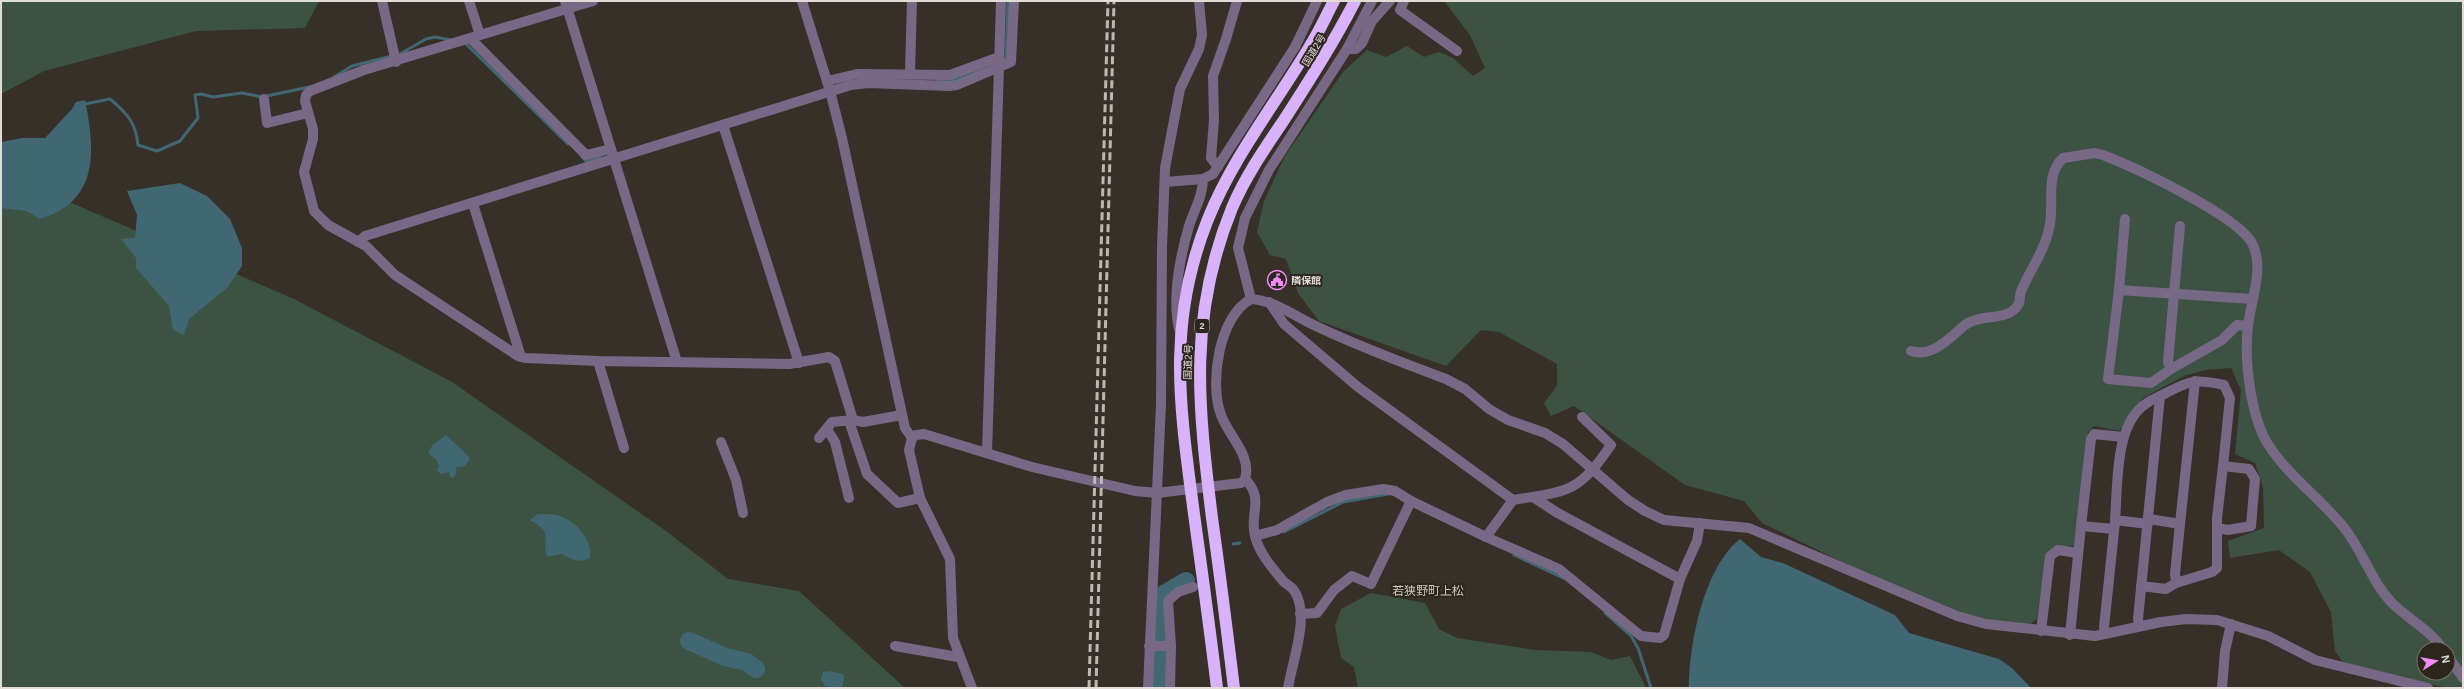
<svg xmlns="http://www.w3.org/2000/svg" width="2464" height="689" font-family="Arial,'Noto Sans JP',sans-serif">
  <style>
    .green { fill: #3c5344; fill-rule: evenodd }
    .water { fill: #406772 }
    .lines { fill: none; stroke-linecap: round; stroke-linejoin: round }
    .stream { stroke: #406772; stroke-width: 3 }
    .river { stroke: #406772; stroke-width: 18 }
    .minor { stroke: #776886; stroke-width: 10 }
    .highway { stroke: #d8b3fc; stroke-width: 12 }
    .rail { stroke: #bdb8b3; stroke-width: 3; stroke-dasharray: 8 4; stroke-linecap: butt }
    .labels { text-anchor: middle; dominant-baseline: central; stroke-width: 4; stroke-linejoin: round; paint-order: stroke }
    .shield { fill: #2d261f; stroke: #aba5a0; stroke-width: 1 }
    .shield-label { font-size: 9px; font-weight: bold; fill: #e1dcd8 }
    .street-label { font-size: 10px; fill: #e1dcd8; stroke: #2d261f }
    .poi-label { font-size: 10px; font-weight: bold; fill: #e1dcd8; stroke: #2d261f; text-anchor: start }
    .quarter-label { font-size: 12px; fill: #cfc6bd; stroke: #2d261f }
  </style>
  <rect width="100%" height="100%" fill="#373029"/>
  <g class="green">
    <polygon points="1,1 319,1 305,28 196,31 44,71 1,94"/>
    <path d="M1444 1H2463V688H2448L2345 665 2335 651 2331 612 2310 572 2279 550 2230 558 2228 541 2264 528 2263 487 2255 463 2235 454 2241 390 2231 368 2205 370 2184 376 2143 398 2119 431 2094 426 2088 432 2074 546H2056L2046 552 2037 619 2027 627 1957 613 1873 577 1762 523 1744 501 1685 485 1574 406 1551 416 1544 403 1557 386V364L1499 332 1481 330 1446 366 1319 321 1298 293 1286 259 1270 255 1257 232 1264 201 1285 156 1343 72 1367 50 1386 57 1407 46 1424 57 1439 52 1453 58 1473 76 1485 68 1470 35ZM2424 649H2448V673H2424Z"/>
    <polygon points="1,165 30,185 294,299 452,382 666,531 728,579 799,591 905,688 1,688"/>
    <polygon points="1371,593 1425,603 1439,629 1457,638 1535,650 1591,652 1611,660 1630,656 1646,688 1358,688 1354,667 1341,658 1335,626 1341,609"/>
  </g>
  <g class="water">
    <path d="M85 100C95 150 100 201 40 219L26 211 1 208V142L22 138H45L72 109 76 102Z"/>
    <polygon points="180,183 207,196 230,219 242,248 242,266 228,287 189,319 184,335 173,330 169,306 136,268 136,258 121,239 135,238 137,215 127,191"/>
    <polygon points="446,435 470,458 465,466 456,467 456,474 453,478 450,477 449,472 441,474 437,470 439,466 437,460 428,453 432,446"/>
    <path d="M538 514C545 514 554 514 560 516 577 522 593 540 590 558 579 563 572 560 562 554L547 557C541 538 555 534 530 520Z"/>
    <path d="M1740 539 1761 557 1783 563 1895 615 1909 633 1999 659 2012 668 2031 688H1689C1689 644 1704 567 1740 539Z"/>
    <polygon points="830,671 843,674 844,678 842,688 825,686 821,679 823,672"/>
  </g>
  <g class="lines">
    <g class="stream">
      <polyline points="466,44 568,144"/>
      <polyline points="400,54 426,39 435,37 451,40"/>
      <polyline points="1003,59 1006,58 1008,1"/>
      <polyline points="334,77 352,66 392,56"/>
      <polyline points="937,80 952,81 984,68"/>
      <path d="M85 104 110 99C127 113 136 123 138 145L157 151 180 141 198 118 195 95 201 94 213 97 242 93 262 97 309 87"/>
      <polyline points="582,157 586,161 600,157"/>
      <polyline points="1284,532 1343,502 1388,494"/>
      <polyline points="1233,544 1240,543"/>
      <polyline points="1514,555 1563,578"/>
      <polyline points="1605,613 1631,636 1638,648 1651,688"/>
    </g>
    <g class="river">
      <polyline points="689,641 725,657 747,662 756,669"/>
      <polyline points="1161,688 1164,594 1186,581"/>
    </g>
    <g class="minor">
      <polyline points="382,1 396,62"/>
      <polyline points="469,1 480,35"/>
      <polyline points="565,1 677,362"/>
      <polyline points="593,1 364,70 310,91 306,95 305,101 313,129 313,139 304,172 314,211 328,225 366,246 395,275 518,356 525,358 598,361 789,364 829,357 835,361 853,420 863,422 902,415"/>
      <polyline points="802,1 830,91 842,138 905,428 912,438"/>
      <polyline points="1404,1 1400,10 1457,51"/>
      <polyline points="471,39 586,155 611,149"/>
      <polyline points="1347,49 1356,49 1362,43 1372,21 1390,1"/>
      <polyline points="910,73 912,1"/>
      <polyline points="827,81 857,74 950,75 999,57"/>
      <polyline points="264,99 267,123 308,113"/>
      <polyline points="723,125 799,363"/>
      <polyline points="1218,167 1211,158 1214,120 1213,76 1226,39 1237,1"/>
      <polyline points="1165,182 1203,179"/>
      <polyline points="473,204 521,357"/>
      <polyline points="2125,219 2119,290 2252,299"/>
      <polyline points="2180,226 2168,362 2171,369 2222,340 2237,325 2248,326"/>
      <polyline points="358,242 365,236 851,85 868,83 949,86 957,85 1011,62 1014,1"/>
      <polyline points="2119,290 2108,379 2151,383 2171,369"/>
      <path d="M1251 299C1277 301 1295 317 1318 327 1360 347 1403 363 1446 379L1465 389 1489 409 1508 420 1545 433 1563 444 1628 500 1645 511 1664 520 1749 528 1957 616 1986 624 2095 636 2161 622 2186 619 2217 620 2268 636 2315 660 2428 688"/>
      <polyline points="1269,302 1284,324 1358,387 1513,500"/>
      <path d="M1179 329C1172 297 1180 257 1189 226 1194 210 1203 196 1203 179L1213 174 1295 47 1317 1"/>
      <path d="M1911 351C1933 358 1950 337 1965 325 1980 313 2008 322 2018 305 2021 301 2019 295 2021 291 2031 268 2046 249 2050 224 2054 201 2045 175 2063 158L2095 153 2103 155C2134 167 2241 217 2253 245 2264 270 2251 299 2248 326 2244 359 2250 411 2266 441 2286 475 2321 498 2345 529 2363 552 2372 582 2392 603 2408 619 2430 630 2443 649"/>
      <polyline points="598,361 624,448"/>
      <polyline points="849,421 867,474 898,503 920,498"/>
      <polyline points="827,429 835,442 849,498"/>
      <polyline points="819,438 832,422 853,420"/>
      <polyline points="721,442 736,480 743,513"/>
      <polyline points="987,453 1001,1"/>
      <path d="M1245 479C1265 499 1249 513 1255 536 1259 553 1273 569 1284 582 1288 585 1293 588 1295 592 1310 617 1292 662 1288 688"/>
      <polyline points="1533,497 1556,512 1680,579"/>
      <polyline points="2149,519 2180,524 2195,381"/>
      <path d="M2148 524 2115 520C2118 486 2114 423 2147 403 2152 399 2160 397 2166 393 2191 380 2196 379 2224 385L2230 398 2223 466 2249 469 2255 479 2251 526 2228 530 2217 528"/>
      <polyline points="2180,524 2175,574 2176,583 2212,572 2217,568 2217,518 2223,466"/>
      <polyline points="2081,526 2091,439 2094,434 2123,437"/>
      <polyline points="1255,536 1277,530 1327,502 1346,495 1383,489 1395,491 1411,501 1486,537 1559,569 1641,636 1660,638 1664,635 1680,579 1697,541 1700,523"/>
      <path d="M1486 537 1513 500C1569 491 1578 493 1611 445L1582 417"/>
      <polyline points="2141,586 2166,589 2176,583"/>
      <polyline points="1300,614 1317,613 1334,590 1352,576 1371,584 1411,501"/>
      <polyline points="2139,626 2138,619 2160,396"/>
      <polyline points="2041,631 2050,556 2058,550 2078,553"/>
      <polyline points="2105,633 2104,627 2115,522"/>
      <polyline points="2070,635 2081,526 2114,529"/>
      <polyline points="895,646 958,657"/>
      <polyline points="1149,646 1171,646"/>
      <polyline points="2448,656 2463,678"/>
      <path d="M972 688 953 638 950 559 920 498 909 450 912 438 916 435 924 434 1032 467 1135 491 1157 493 1241 483 1245 479C1252 455 1229 437 1221 415 1209 383 1219 316 1251 299L1238 248 1245 218 1269 170 1347 49 1372 1"/>
      <polyline points="1148,688 1161,404 1162,247 1165,168 1180,89 1199,49 1202,35 1199,1"/>
      <polyline points="1170,688 1171,646 1168,601 1178,592 1193,587"/>
      <polyline points="2222,688 2225,651 2231,624"/>
    </g>
    <g class="highway">
      <path d="M1217 688C1210 630 1202 572 1194 514 1180 407 1166 324 1208 219 1233 157 1276 103 1310 46 1319 32 1326 16 1334 1"/>
      <path d="M1234 688C1227 631 1220 574 1212 518 1198 405 1188 316 1232 208 1245 177 1265 148 1284 120 1309 81 1334 42 1355 1"/>
    </g>
    <g class="rail">
      <polyline points="1089,688 1108,1"/>
      <polyline points="1096,688 1114,1"/>
    </g>
  </g>
  <defs>
    <symbol id="civic-ring" viewBox="-11 -11 22 22"><circle r="9.5" fill="#2d261f" stroke="#f18bf5" stroke-width="1.5"/><path d="M-.6-6.5H3V-4.5H.6V-3L4-1V1h2V6H-6V1h2V-1L-.6-3ZM-1.2 2.5V6h2.4V2.5Z" fill="#f18bf5"/></symbol>
  </defs>
  <g fill-rule="evenodd">
    <use href="#civic-ring" x="1266" y="269" width="22" height="22"/>
  </g>
  <g class="labels">
    <rect class="shield" x="1195" y="319" width="14" height="14" rx="3"/>
    <g class="shield-label">
      <text x="1202" y="326">2</text>
    </g>
    <g class="street-label">
      <text transform="translate(1314 50) rotate(-59)">国道2号</text>
      <text transform="translate(1188 362) rotate(-88)">国道2号</text>
    </g>
    <g class="poi-label">
      <text x="1291" y="280">隣保館</text>
    </g>
    <g class="quarter-label">
      <text x="1428" y="591">若狭野町上松</text>
    </g>
  </g>
  <rect width="2464" height="689" fill="none" stroke="#e1dcd8" stroke-width="4"/>
  <g transform="translate(2436 661) rotate(79)"><circle r="19" fill="#2d261f" stroke="#756f69"/>
  <path d="M0-3L7 15L0 10L-7 15Z" fill="#f18bf5"/>
  <text y="-6" font-size="11" font-weight="bold" text-anchor="middle" fill="#e1dcd8">N</text>
  </g>
</svg>
